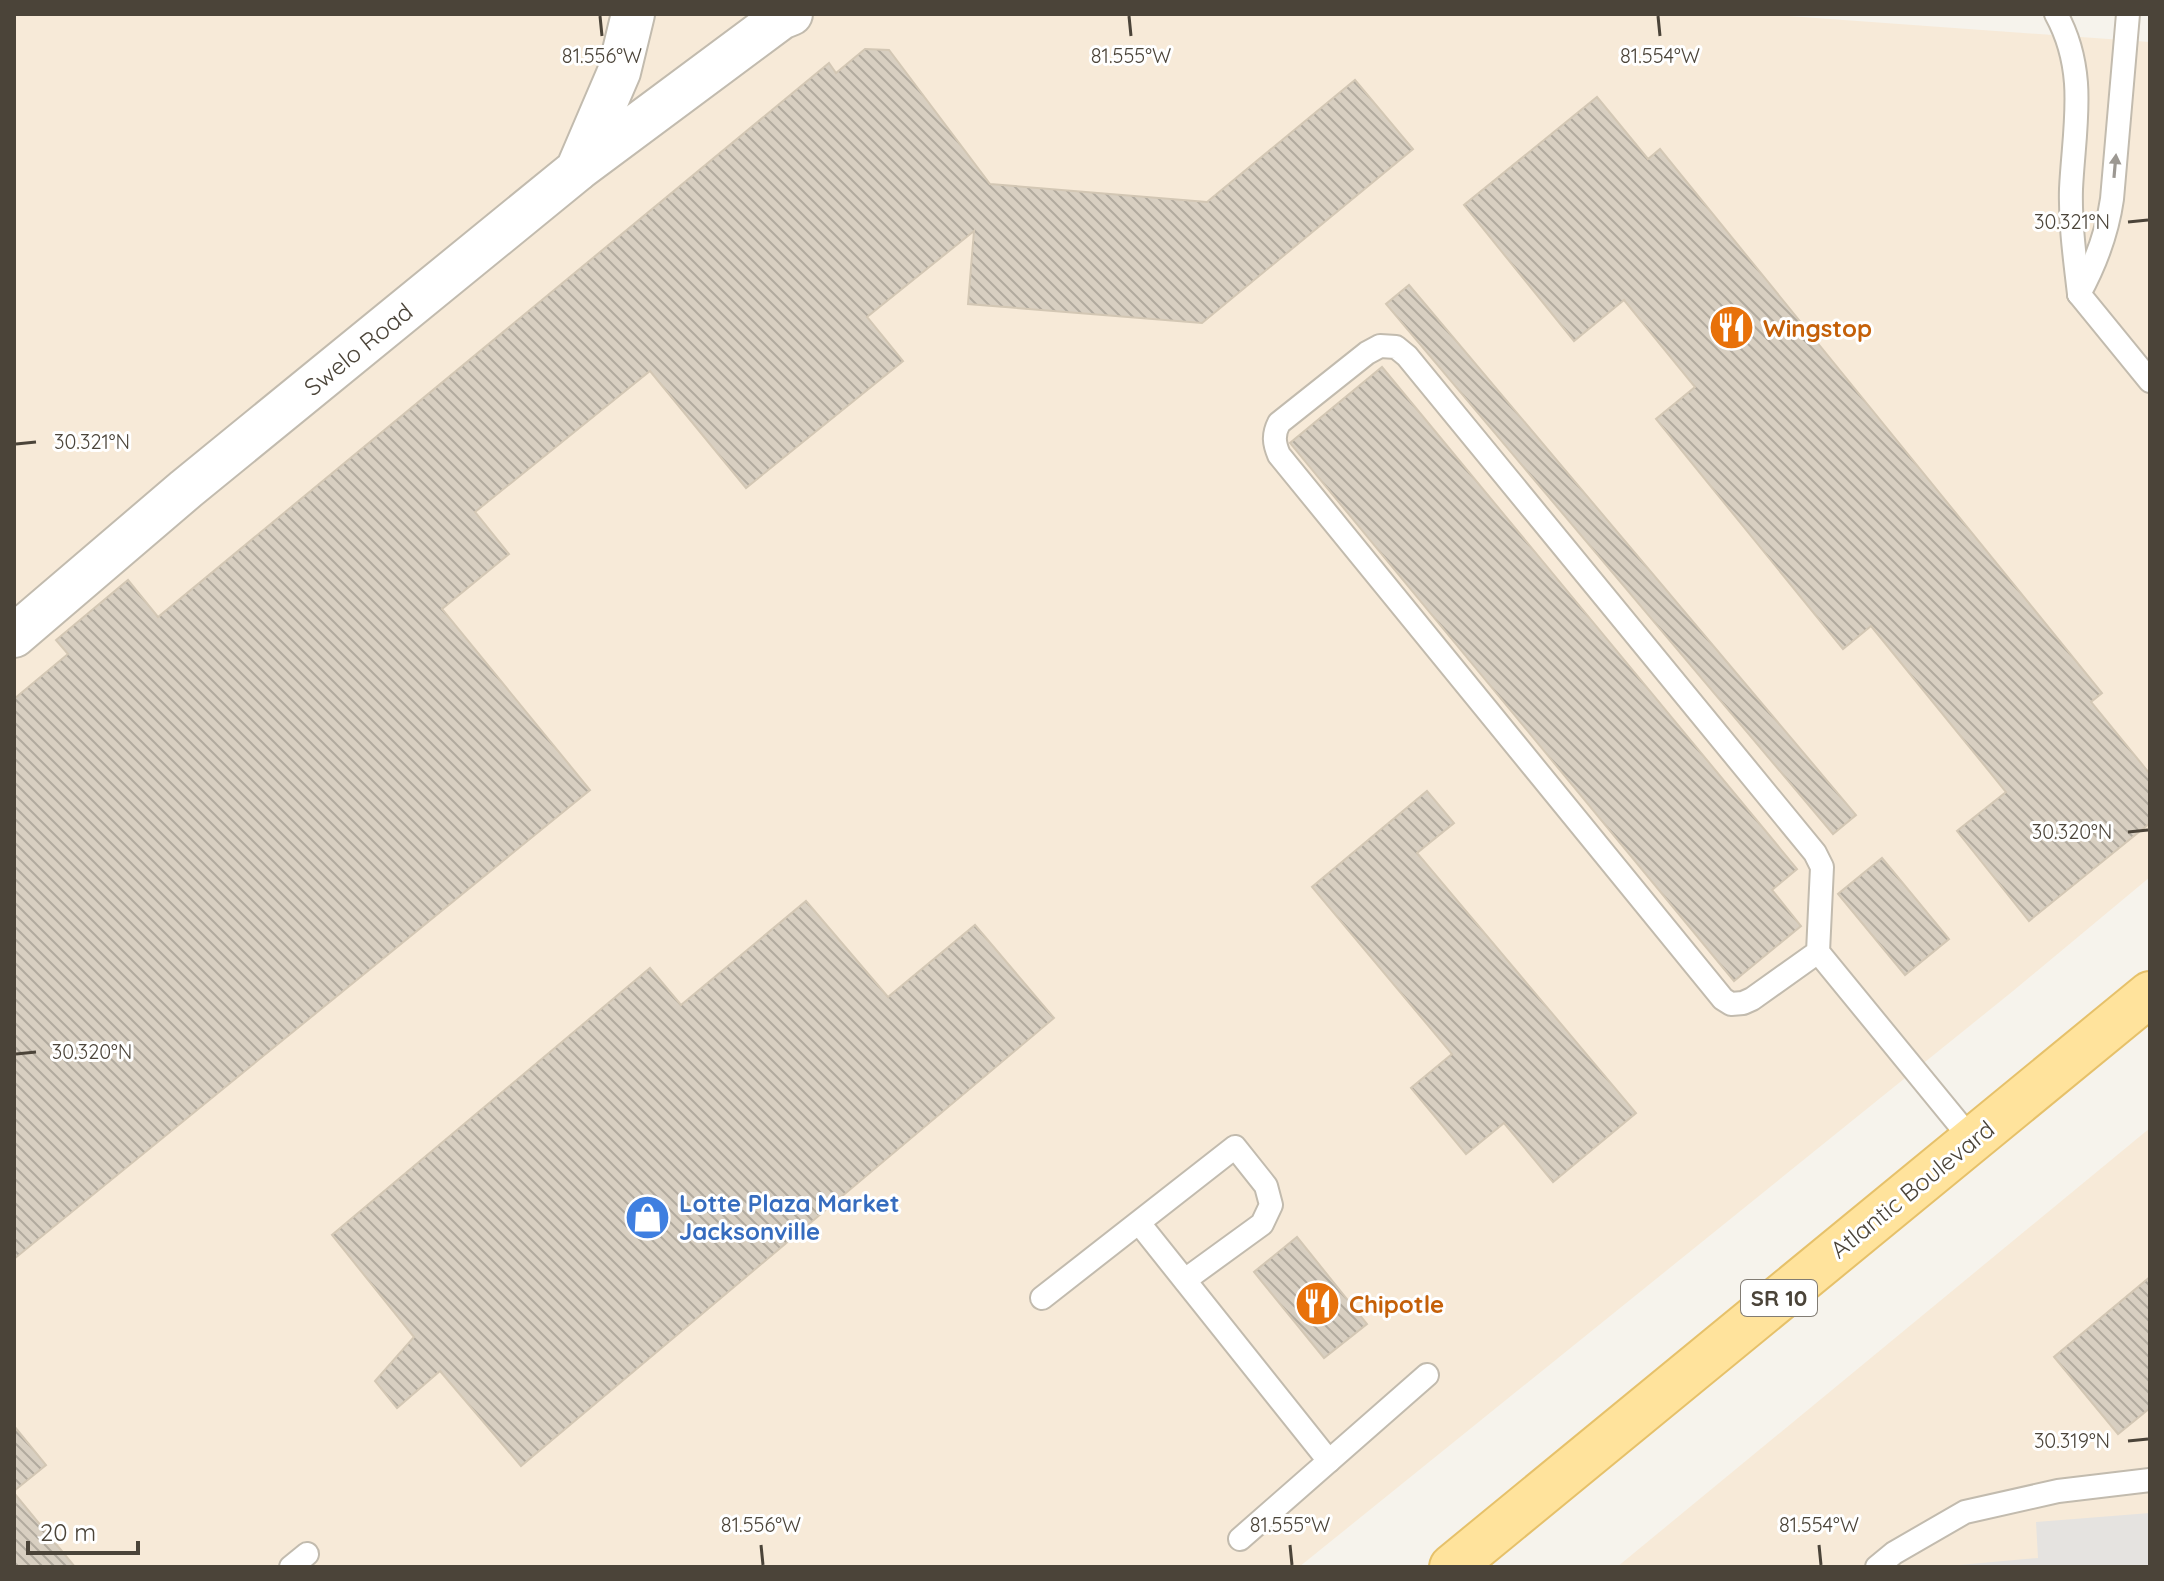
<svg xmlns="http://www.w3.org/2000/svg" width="2164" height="1581" font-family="Quicksand,sans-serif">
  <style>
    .commercial { fill: #f7ead8 }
    .parking { fill: #e5e3e0 }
    .building { fill: url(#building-back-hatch); stroke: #d3c7b4; stroke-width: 2 }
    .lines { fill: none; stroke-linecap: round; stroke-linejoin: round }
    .service-casing { stroke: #c2bbae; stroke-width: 26 }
    .minor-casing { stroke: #c2bbae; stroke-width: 46 }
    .primary-casing { stroke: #e6c16a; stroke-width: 48 }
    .service { stroke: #fff; stroke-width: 22 }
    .minor { stroke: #fff; stroke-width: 42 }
    .primary { stroke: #ffe39c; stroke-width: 44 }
    .oneway { fill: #9c9892 }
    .ticks { fill: none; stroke: #4b4439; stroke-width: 3 }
    .labels { text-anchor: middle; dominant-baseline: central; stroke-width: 6; stroke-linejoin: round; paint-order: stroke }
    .shield { fill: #fff; stroke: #817c74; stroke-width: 2 }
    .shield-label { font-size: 22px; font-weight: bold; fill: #4b4439 }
    .food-label { font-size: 24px; font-weight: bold; fill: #c56008; stroke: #fff; text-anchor: start }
    .street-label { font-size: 24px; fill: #4b4439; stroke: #fff }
    .shop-label { font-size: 24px; font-weight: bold; fill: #366cbe; stroke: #fff; text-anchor: start }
    .ticks-label { font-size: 20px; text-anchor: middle; fill: #4b4439; stroke: #fff; stroke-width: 6; stroke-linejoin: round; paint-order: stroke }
  </style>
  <defs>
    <pattern id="building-back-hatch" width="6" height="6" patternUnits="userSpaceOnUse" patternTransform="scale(2)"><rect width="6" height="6" fill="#d8cfc1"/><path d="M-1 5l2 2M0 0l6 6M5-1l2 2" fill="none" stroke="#b1aa9e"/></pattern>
  </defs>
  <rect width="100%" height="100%" fill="#f6f3ec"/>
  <g class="commercial">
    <polygon points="14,14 1762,14 2150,42 2150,877 2013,991 1299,1567 14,1567"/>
    <polygon points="2150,1128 2150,1567 1617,1567"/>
  </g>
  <polygon class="parking" points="2150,1513 2150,1567 1937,1567 2038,1558 2036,1522"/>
  <g class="building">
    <polygon points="865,49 889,50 990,184 1207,202 1355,80 1413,149 1202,323 968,304 974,231 867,317 903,361 746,488 650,371 475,512 509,554 442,609 590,790 14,1259 14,699 68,654 56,640 128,580 158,617 829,63 836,73"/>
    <polygon points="1597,97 1648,159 1660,149 2102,693 2091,702 2150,774 2150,823 2029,921 1957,831 2006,792 1871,626 1843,649 1656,419 1695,387 1624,300 1574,341 1464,205"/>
    <polygon points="1409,285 1856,815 1833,834 1386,304"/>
    <polygon points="1382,367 1797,869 1772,890 1801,926 1734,981 1290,443"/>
    <polygon points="1427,791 1454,823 1417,853 1636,1113 1553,1182 1504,1123 1466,1154 1411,1088 1452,1054 1312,887"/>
    <polygon points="1882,858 1949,939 1905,975 1838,894"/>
    <polygon points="806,901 888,997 975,925 1054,1018 521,1466 440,1371 397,1408 375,1381 414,1337 332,1235 650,968 681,1005"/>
    <polygon points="1297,1237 1367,1324 1324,1358 1254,1272"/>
    <polygon points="2150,1277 2150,1408 2118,1434 2054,1357"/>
    <polygon points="14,1426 46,1465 14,1491"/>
    <polygon points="14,1493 75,1567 14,1567"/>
  </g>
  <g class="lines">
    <defs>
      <g id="service">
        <path d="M2056 14C2088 72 2074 127 2071 189 2070 224 2075 259 2079 294"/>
        <path d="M2079 294C2096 263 2107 234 2112 199L2128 14"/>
        <polyline points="2079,294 2150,381"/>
        <path d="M1818 952 1822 867 1815 853 1407 356 1396 347 1380 346 1367 353 1279 423C1273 435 1274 443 1279 455L1723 999 1731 1004 1743 1003 1752 999 1818 952 1972 1140"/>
        <polyline points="1139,1223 1329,1461"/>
        <polyline points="1042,1298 1235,1147 1266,1186 1271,1205 1262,1224 1185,1280"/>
        <polyline points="1240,1539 1427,1375"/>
        <polyline points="291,1567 307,1554"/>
        <polyline points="1877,1567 1894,1553 1965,1512 2058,1491 2150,1480"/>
      </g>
      <g id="minor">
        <polyline points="578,169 781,18 791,14"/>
        <polyline points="14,636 186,489 577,170 619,72 633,14"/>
      </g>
      <polyline id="primary" points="1452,1567 2150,994"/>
    </defs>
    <use href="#service" class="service-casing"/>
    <use href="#minor" class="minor-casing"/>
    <use href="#primary" class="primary-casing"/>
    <use href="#service" class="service"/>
    <use href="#minor" class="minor"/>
    <use href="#primary" class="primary"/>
  </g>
  <defs><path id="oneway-solid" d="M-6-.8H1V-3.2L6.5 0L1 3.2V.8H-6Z" transform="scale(2)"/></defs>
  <use class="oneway" href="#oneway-solid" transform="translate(2115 166) rotate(-85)"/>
  <path class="ticks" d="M600 16 602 36M1129 16 1131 36M1658 16 1660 36M2128 222 2148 220M16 444 36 442M2128 832 2148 830M16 1054 36 1052M2128 1441 2148 1439M761 1545 763 1565M1290 1545 1292 1565M1819 1545 1821 1565"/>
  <defs>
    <symbol id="restaurant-disc" viewBox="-11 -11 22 22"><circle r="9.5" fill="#e8710a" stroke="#fff"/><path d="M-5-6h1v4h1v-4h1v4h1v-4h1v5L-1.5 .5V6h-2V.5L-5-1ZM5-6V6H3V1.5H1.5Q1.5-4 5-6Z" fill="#fff"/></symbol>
    <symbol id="shop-disc" viewBox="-11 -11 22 22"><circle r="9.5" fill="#3f7fe0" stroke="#fff"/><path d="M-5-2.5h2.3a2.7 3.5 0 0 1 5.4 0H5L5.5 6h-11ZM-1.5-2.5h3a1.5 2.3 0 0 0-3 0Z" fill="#fff"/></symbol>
  </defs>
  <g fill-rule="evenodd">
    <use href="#restaurant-disc" x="1706" y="302" width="51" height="51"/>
    <use href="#shop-disc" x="622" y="1192" width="51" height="51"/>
    <use href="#restaurant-disc" x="1292" y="1278" width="51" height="51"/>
  </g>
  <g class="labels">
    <rect class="shield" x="1741" y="1280" width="76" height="36" rx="6"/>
    <g class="shield-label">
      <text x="1779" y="1298">SR 10</text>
    </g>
    <g class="food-label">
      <text x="1763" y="328">Wingstop</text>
      <text x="1349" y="1304">Chipotle</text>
    </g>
    <g class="street-label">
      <text transform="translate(358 349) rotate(-39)">Swelo Road</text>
      <text transform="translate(1912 1189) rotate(-39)">Atlantic Boulevard</text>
    </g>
    <g class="shop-label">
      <text x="679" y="1203">Lotte Plaza Market<tspan x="679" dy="28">Jacksonville</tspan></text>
    </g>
  </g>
  <g class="ticks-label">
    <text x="602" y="63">81.556°W</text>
    <text x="1131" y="63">81.555°W</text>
    <text x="1660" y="63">81.554°W</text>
    <text x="2072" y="229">30.321°N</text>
    <text x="92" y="449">30.321°N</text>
    <text x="2072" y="839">30.320°N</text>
    <text x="92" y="1059">30.320°N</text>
    <text x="2072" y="1448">30.319°N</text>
    <text x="761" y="1532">81.556°W</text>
    <text x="1290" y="1532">81.555°W</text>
    <text x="1819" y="1532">81.554°W</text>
  </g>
  <rect width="2164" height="1581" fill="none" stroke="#4b4439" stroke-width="32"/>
  <path d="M28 1541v12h110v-12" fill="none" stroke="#4b4439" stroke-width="4"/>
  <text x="40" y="1541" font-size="24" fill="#4b4439" stroke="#ffffff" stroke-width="6" paint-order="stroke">20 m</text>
</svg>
